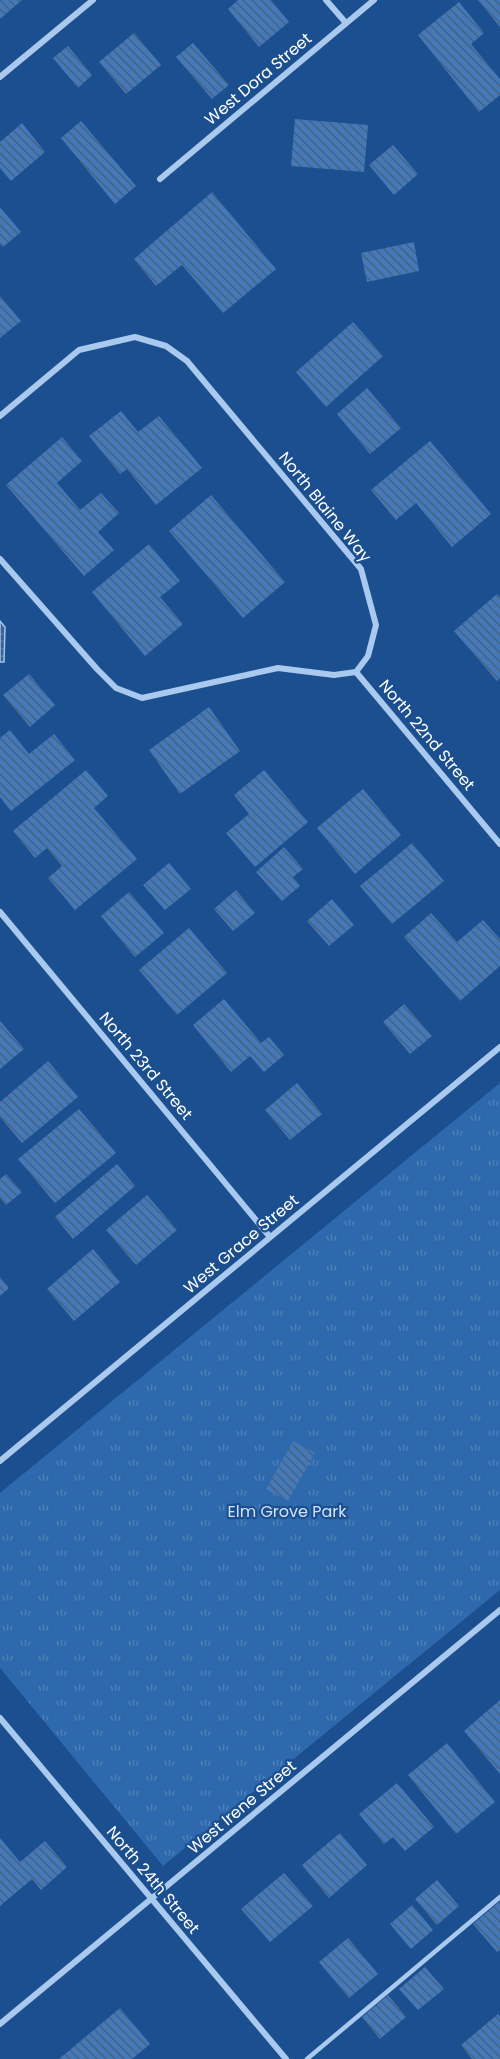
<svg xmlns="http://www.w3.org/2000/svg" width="500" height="2059" font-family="Poppins,sans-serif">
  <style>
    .park { fill: url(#park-tufts) }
    .water { fill: url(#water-rules); stroke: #9cc4f0; stroke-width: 1.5 }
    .building { fill: url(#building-back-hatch) }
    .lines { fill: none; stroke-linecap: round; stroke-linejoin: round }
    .service { stroke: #a9c9ee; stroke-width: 4.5 }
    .minor { stroke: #a9c9ee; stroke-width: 6 }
    .labels { text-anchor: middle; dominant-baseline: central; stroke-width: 4.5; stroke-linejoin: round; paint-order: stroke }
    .street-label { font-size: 16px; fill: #fff; stroke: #1b4f8f }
    .park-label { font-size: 16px; fill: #cfe3fa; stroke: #1b4f8f }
  </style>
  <defs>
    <pattern id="park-tufts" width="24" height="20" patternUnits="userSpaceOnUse" patternTransform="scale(1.5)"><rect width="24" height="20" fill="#2e69ad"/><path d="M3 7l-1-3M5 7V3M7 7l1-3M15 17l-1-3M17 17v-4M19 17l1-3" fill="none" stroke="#4d80b9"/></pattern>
    <pattern id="water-rules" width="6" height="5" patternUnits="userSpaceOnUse" patternTransform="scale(1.5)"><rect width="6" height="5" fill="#3c6290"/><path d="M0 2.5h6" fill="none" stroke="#597aa1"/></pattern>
    <pattern id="building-back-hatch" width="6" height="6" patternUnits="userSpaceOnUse" patternTransform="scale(1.5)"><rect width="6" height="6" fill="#4478b7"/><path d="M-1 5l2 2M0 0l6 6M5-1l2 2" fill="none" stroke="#486282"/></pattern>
  </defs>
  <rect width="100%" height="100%" fill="#1b4f8f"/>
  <polygon class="park" points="500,1083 500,1590 163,1866 0,1668 0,1493"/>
  <polygon class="water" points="0,621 5,627 4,662 0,662"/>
  <g class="building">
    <polygon points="0,0 22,0 0,19"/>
    <polygon points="238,0 271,0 289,22 259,47 228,9"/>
    <polygon points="478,0 500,0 500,27"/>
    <polygon points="459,2 484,33 471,44 500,79 500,95 479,112 418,35"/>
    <polygon points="134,33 161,65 126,94 99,62"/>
    <polygon points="193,43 229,85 212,99 176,57"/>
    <polygon points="68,46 92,75 78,88 53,58"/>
    <polygon points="295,119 368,125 364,172 291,166"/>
    <polygon points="81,121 136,186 115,204 61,138"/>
    <polygon points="22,123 45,152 11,181 0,168 0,142"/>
    <polygon points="393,145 418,174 394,195 369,165"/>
    <polygon points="212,192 276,269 223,313 182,265 156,286 134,259"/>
    <polygon points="0,207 21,232 3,247 0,244"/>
    <polygon points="414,242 419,271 367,282 361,253"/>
    <polygon points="0,296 21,321 0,338"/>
    <polygon points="353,322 383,356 326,407 296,372"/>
    <polygon points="367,388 401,428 370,454 337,414"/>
    <polygon points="121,411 138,432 159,416 202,468 156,505 127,469 120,474 89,436"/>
    <polygon points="62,437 82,461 57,483 80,510 101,493 119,513 98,532 114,550 84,576 6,485"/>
    <polygon points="430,441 491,514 452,547 416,503 396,520 371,490"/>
    <polygon points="211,495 285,582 243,618 169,531"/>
    <polygon points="149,544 180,581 160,597 183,624 145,656 92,592"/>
    <polygon points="497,594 500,597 500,678 497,681 454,631"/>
    <polygon points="29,674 55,705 30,727 3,695"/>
    <polygon points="209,707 240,751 180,794 149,750"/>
    <polygon points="10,730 29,754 54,734 75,760 11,811 0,797 0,738"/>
    <polygon points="86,770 108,796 94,808 137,859 75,910 48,878 62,866 47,848 35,858 13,831"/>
    <polygon points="264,770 308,822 255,867 226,833 249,814 234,795"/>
    <polygon points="363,789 401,835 355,874 317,828"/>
    <polygon points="412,843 444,881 392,924 360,886"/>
    <polygon points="284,847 303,869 293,877 300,886 282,901 256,872"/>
    <polygon points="169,863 191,889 165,910 143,885"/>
    <polygon points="236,890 255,913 233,931 214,909"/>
    <polygon points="129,892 164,933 135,957 101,916"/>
    <polygon points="332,899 354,925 329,946 307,921"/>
    <polygon points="431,913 457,942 483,920 500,939 500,966 460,1001 404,937"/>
    <polygon points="189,928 227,973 177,1015 139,970"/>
    <polygon points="224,999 261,1043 269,1037 284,1055 264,1072 250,1056 231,1072 193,1025"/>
    <polygon points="404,1004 432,1036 410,1054 383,1022"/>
    <polygon points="0,1021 24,1049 0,1069"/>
    <polygon points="48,1061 78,1097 22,1143 0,1117 0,1102"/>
    <polygon points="297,1083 322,1114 290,1140 265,1110"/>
    <polygon points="79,1109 116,1153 55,1203 18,1159"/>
    <polygon points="117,1164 135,1186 73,1239 55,1217"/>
    <polygon points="6,1174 22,1192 6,1205 0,1198 0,1179"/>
    <polygon points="147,1195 177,1230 136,1265 106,1230"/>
    <polygon points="93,1249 120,1282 74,1321 47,1289"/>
    <polygon points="0,1277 9,1288 0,1296"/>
    <polygon points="293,1441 315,1453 288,1501 266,1489"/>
    <polygon points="500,1700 500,1774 464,1731"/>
    <polygon points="447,1743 495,1802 456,1834 408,1775"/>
    <polygon points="397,1783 434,1827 405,1851 393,1837 384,1844 359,1814"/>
    <polygon points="340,1833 367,1865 329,1898 302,1865"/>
    <polygon points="0,1838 20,1862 45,1841 67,1867 41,1890 32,1879 0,1906"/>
    <polygon points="284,1873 313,1906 270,1942 241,1909"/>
    <polygon points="437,1880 459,1906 437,1925 415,1899"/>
    <polygon points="500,1901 500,1950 497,1952 473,1924"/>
    <polygon points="412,1905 433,1930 411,1949 390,1924"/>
    <polygon points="348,1938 378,1974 349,1998 319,1962"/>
    <polygon points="425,1967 444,1989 418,2010 399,1989"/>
    <polygon points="388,1995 406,2017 380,2039 362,2017"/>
    <polygon points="120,2008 150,2044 132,2059 59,2059"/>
    <polygon points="498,2014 500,2017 500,2059 472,2059 461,2045"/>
  </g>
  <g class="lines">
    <polyline class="service" points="307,2059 500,1897"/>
    <g class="minor">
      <polyline points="326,0 346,23"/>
      <polyline points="0,77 93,0"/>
      <polyline points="160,179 374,0"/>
      <polyline points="0,416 79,350 135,337 166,346 187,361 361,569 376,625 368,656 356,672 334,675 278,668 142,698 116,688 97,669 0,559"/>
      <polyline points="356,672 500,844"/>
      <polyline points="0,912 270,1237"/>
      <polyline points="0,1461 500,1047"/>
      <polyline points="0,1718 286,2059"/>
      <polyline points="0,2024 500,1610"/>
    </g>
  </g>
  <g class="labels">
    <g class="street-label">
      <text transform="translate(258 79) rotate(-40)">West Dora Street</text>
      <text transform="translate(325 507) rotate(51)">North Blaine Way</text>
      <text transform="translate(427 735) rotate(50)">North 22nd Street</text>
      <text transform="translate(146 1066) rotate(50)">North 23rd Street</text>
      <text transform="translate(241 1244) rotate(-40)">West Grace Street</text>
      <text transform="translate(242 1807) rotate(-40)">West Irene Street</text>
      <text transform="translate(153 1880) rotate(50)">North 24th Street</text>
    </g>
    <g class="park-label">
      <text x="287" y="1511">Elm Grove Park</text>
    </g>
  </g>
</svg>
